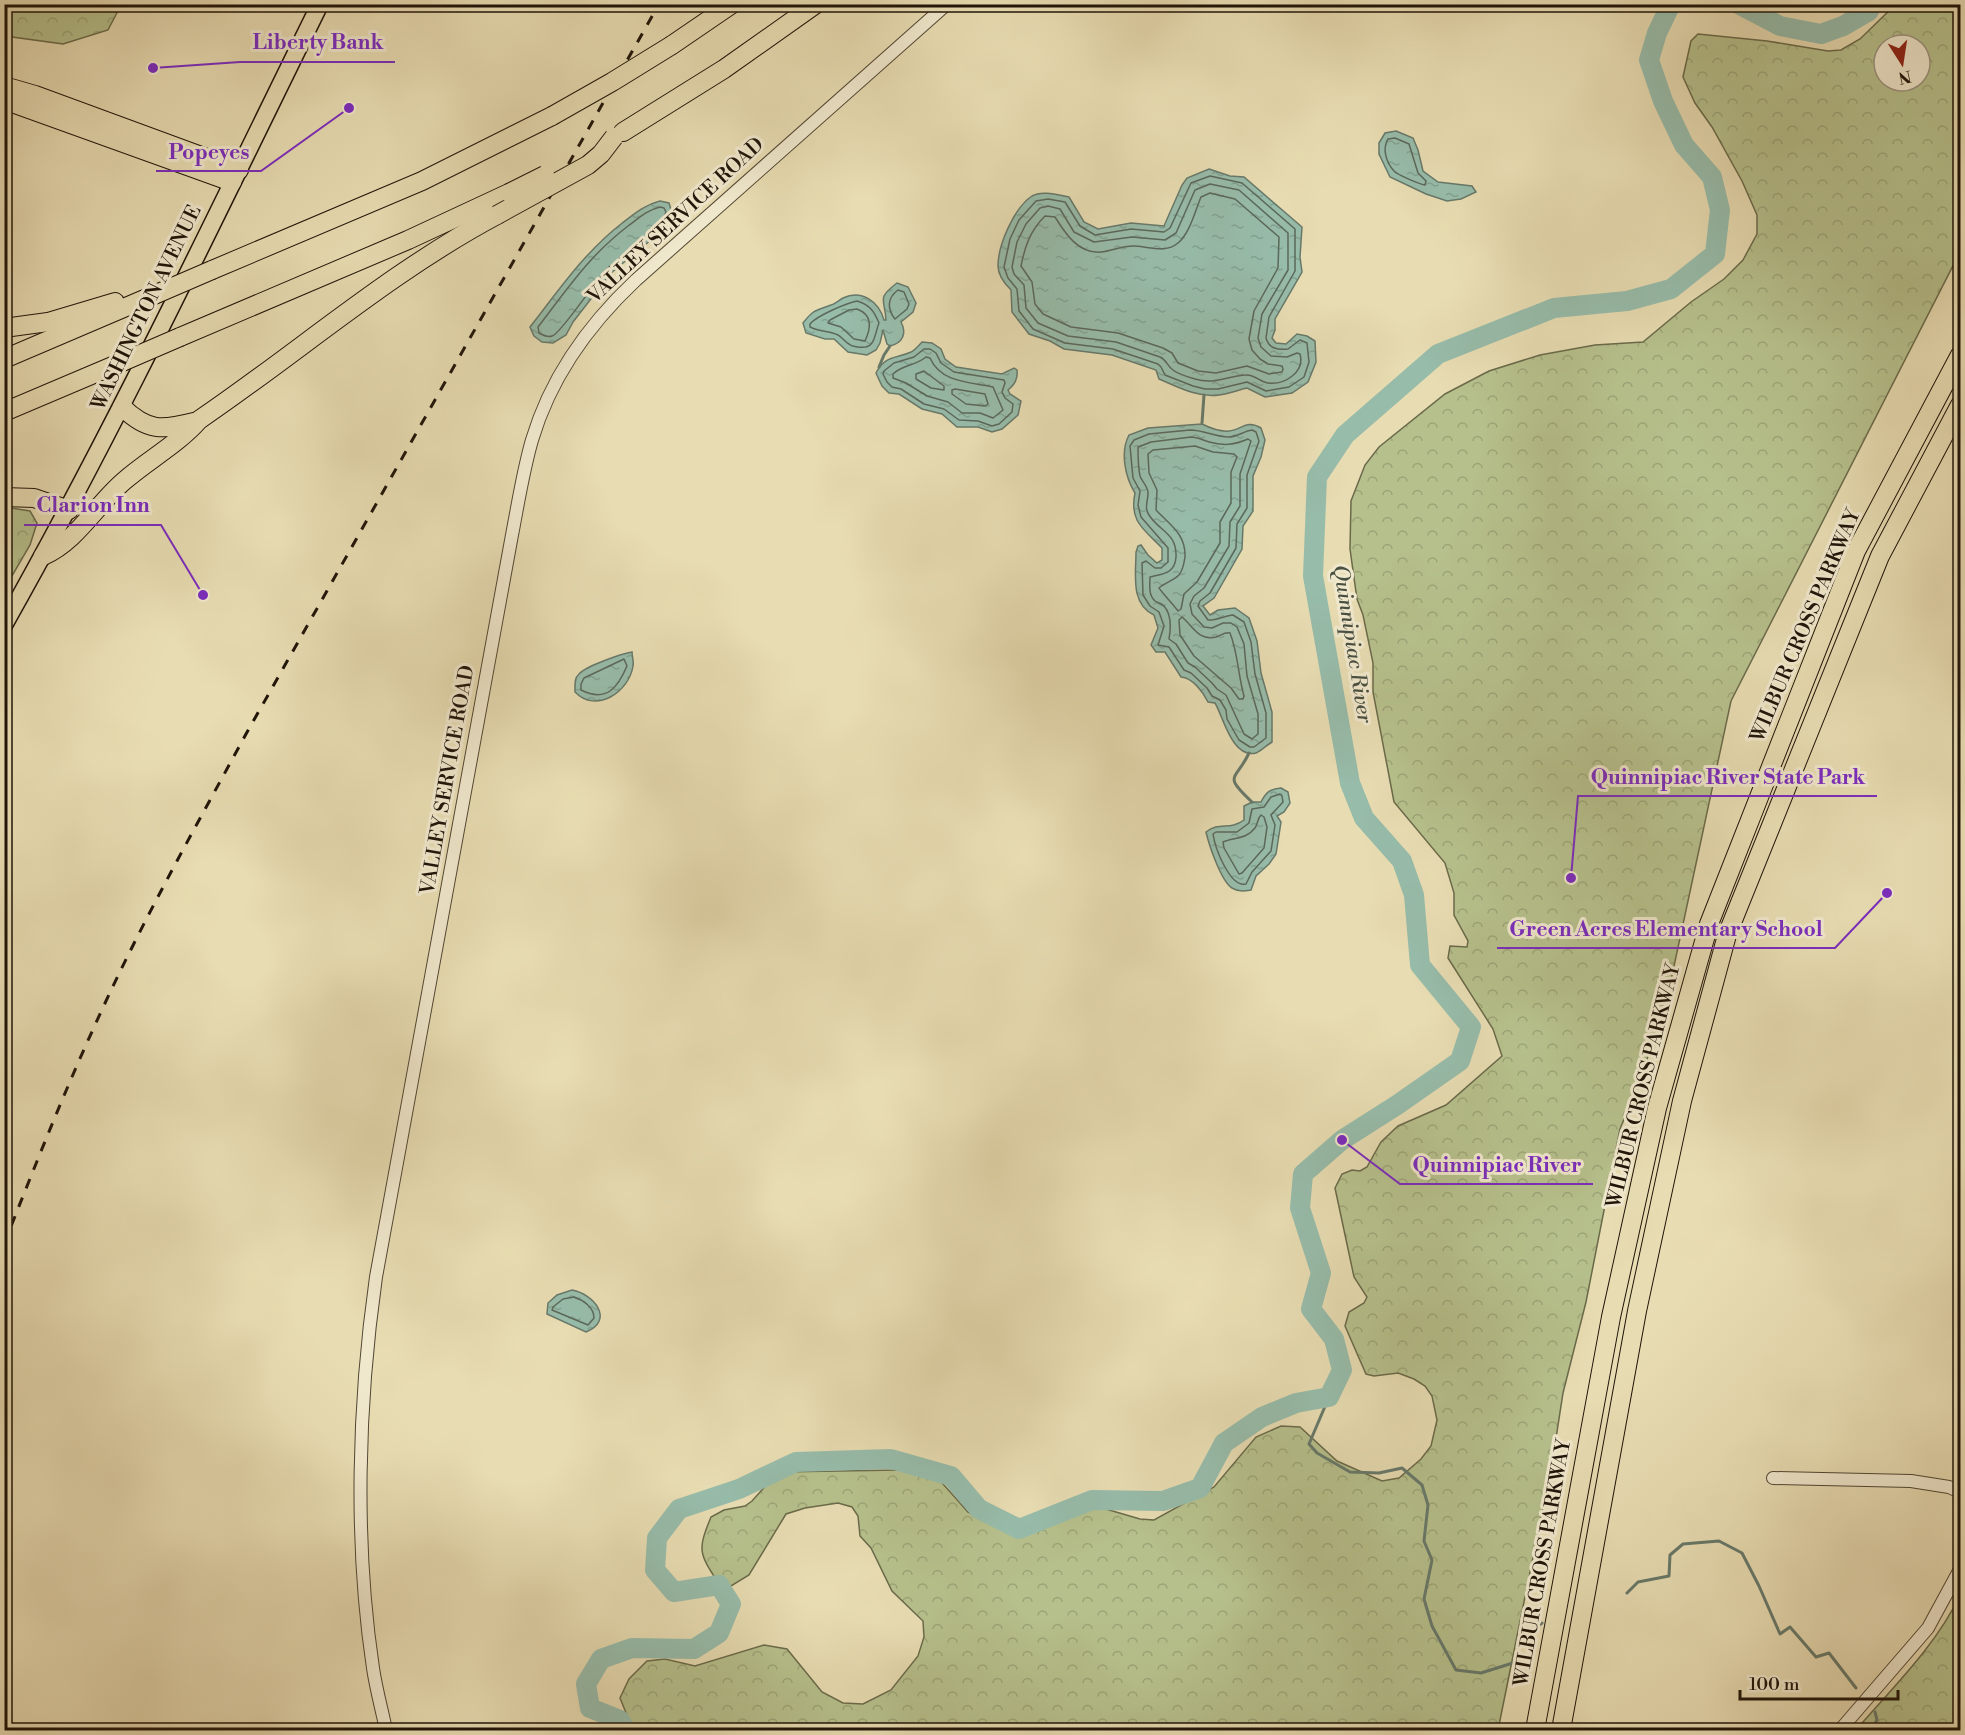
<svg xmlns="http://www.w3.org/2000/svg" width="1965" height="1735" font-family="'Libre Bodoni',serif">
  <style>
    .park { fill: url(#park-crowns); stroke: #6a6a4a; stroke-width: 1.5; fill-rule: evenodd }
    .water { fill: url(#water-ripples); stroke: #67796a; stroke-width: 1.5 }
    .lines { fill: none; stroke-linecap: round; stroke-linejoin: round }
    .shore { stroke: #5b685a; stroke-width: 1.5 }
    .stream { stroke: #67796a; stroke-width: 3 }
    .river { stroke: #97bcaa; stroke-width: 20 }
    .minor-casing { stroke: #514633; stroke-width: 14 }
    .major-casing { stroke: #1f1409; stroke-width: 19 }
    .highway-casing { stroke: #1f1409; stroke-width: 20 }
    .minor { stroke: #f0e8cd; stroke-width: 12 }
    .major { stroke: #e8dcb2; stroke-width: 16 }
    .highway { stroke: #e8dcb2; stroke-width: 18 }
    .rail { stroke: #1f1409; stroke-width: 3; stroke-dasharray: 10 10; stroke-linecap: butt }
    .highway-bridge-casing { stroke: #1f1409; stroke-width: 20; stroke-linecap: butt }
    .highway-bridge { stroke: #e8dcb2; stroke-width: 18 }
    .labels { text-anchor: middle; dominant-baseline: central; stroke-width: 6; stroke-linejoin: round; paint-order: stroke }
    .street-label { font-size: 20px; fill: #1f1409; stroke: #f0e8cd }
    .water-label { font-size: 21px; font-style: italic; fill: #494f41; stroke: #f0e8cd }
    .leader { fill: none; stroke: #7b2cbf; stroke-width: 2 }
    .callout-dot { fill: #7b2cbf; stroke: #f0e8cd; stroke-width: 2 }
    .callout-label { font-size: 21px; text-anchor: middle; font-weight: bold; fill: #7b2cbf; stroke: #f0e8cd; stroke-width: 6; stroke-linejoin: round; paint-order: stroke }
  </style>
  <defs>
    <pattern id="park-crowns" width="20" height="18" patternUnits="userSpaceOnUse" patternTransform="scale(1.5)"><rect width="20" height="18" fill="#b6c08c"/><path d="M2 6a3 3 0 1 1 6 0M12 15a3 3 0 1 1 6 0" fill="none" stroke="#9ca477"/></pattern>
    <pattern id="water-ripples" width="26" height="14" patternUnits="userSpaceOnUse" patternTransform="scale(1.5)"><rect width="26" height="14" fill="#97bcaa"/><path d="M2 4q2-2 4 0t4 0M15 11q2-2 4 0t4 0" fill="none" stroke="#82a191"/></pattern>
  </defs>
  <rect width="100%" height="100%" fill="#e8dcb2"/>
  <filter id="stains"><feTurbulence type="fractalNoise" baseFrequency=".00333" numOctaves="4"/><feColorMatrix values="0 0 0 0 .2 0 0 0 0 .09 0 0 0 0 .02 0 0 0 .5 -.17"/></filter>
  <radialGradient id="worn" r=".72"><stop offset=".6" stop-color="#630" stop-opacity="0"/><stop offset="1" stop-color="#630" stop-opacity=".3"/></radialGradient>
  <g class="park">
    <polygon points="4,5 5,4 121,5 108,30 63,44 5,36"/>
    <path d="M1895 5H1960V252L1731 701 1671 980 1642 1076 1620 1129 1586 1302 1563 1393 1552 1464 1498 1730H633L620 1698 629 1679 647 1661 665 1659 695 1666 764 1645 787 1649 822 1692 843 1703 863 1704 891 1690 918 1656 924 1637 923 1621 892 1591 871 1548 860 1536 858 1516 852 1507 838 1503 805 1508 786 1514 749 1575 731 1586 719 1584C699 1553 697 1551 711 1517L724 1510 745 1506 752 1501 778 1472 899 1470 918 1467 936 1476 968 1512 998 1524 1017 1528 1047 1521 1071 1509 1099 1507 1140 1519 1154 1520 1214 1487 1256 1437 1281 1426 1300 1427 1337 1461 1382 1481 1399 1478 1421 1459 1431 1446 1437 1420 1432 1396 1425 1386 1414 1379 1398 1373 1374 1376 1366 1374 1345 1326 1349 1312 1364 1303 1367 1297 1354 1277 1335 1188 1342 1174 1352 1170 1360 1171 1367 1167 1381 1142 1398 1126 1446 1105 1502 1056 1493 1029 1448 958 1450 946 1467 947 1468 941 1454 915V893L1445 863 1394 802 1373 692V663L1363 615 1357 599 1350 549 1351 501 1365 465 1379 447 1445 394 1489 371 1540 355 1595 345 1643 342 1691 302 1724 279 1743 260 1757 234V215L1742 181 1712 127 1695 103 1683 77 1691 41 1698 34 1767 41 1828 51 1841 50 1860 39ZM1884 45H1920V81H1884Z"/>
    <polygon points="5,507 30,511 37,523 30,545 5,588"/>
    <path d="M1960 1595V1730H1856C1892 1688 1936 1646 1960 1595Z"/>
  </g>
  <g class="water">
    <polygon points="1396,131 1413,138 1418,150 1423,171 1438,182 1472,186 1476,192 1461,199 1447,201 1426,194 1390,177 1379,154 1379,143 1385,133"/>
    <path d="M1209 169 1230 176 1244 177 1302 227 1300 257 1302 272 1275 319V330L1272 338 1276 343 1286 344 1297 334 1307 336 1315 341 1316 362 1308 382 1292 393 1265 397 1247 388C1238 390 1228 394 1219 395 1198 398 1178 387 1159 379L1156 370 1112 355 1064 349 1050 341 1029 334 1012 312 1011 290C1005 284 998 276 998 266 998 245 1014 208 1032 196 1042 190 1058 195 1069 197L1084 222 1098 229 1131 223 1164 226 1182 185 1187 178Z"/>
    <path d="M660 201 669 203 672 213 668 222 658 234 611 273 573 322 566 335 553 343 542 342 534 336 530 327C559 290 584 253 621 224 634 214 644 205 660 201Z"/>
    <path d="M897 283 908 287 916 303 913 312 901 322C907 333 903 343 890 346L887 344 883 330 880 343 876 350 867 355 848 352 834 339H825L806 333 803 323C814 309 815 311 831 305 835 304 839 300 843 298 862 289 879 302 884 320H886C885 299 876 299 897 283Z"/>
    <path d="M922 342 932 343 941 349 945 359 956 367 1002 374 1014 368 1017 370C1018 379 1015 384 1008 390L1010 394 1021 401 1018 415 1002 429 992 432 978 427H957L942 414 922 409 899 394 889 393 882 386 876 373C885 355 896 359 911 352 915 350 919 345 922 342Z"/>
    <path d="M1202 424C1210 428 1219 432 1229 431 1242 430 1246 419 1261 428L1265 440 1261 457 1253 476V511L1243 526 1242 549 1214 598 1203 606 1210 615 1218 610 1235 608 1249 618 1257 641 1261 673 1272 712V742C1267 745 1261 751 1256 753 1232 759 1223 716 1215 703L1208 702C1203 692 1193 678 1181 677L1165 652H1156L1151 645 1158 628 1154 615C1130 604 1136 574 1136 552L1138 546 1141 545 1148 555 1157 563 1162 560V548C1144 529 1129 522 1135 493 1125 477 1120 452 1129 435L1148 428Z"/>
    <path d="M632 652C632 656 634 662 633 666 629 692 596 714 575 692 575 686 574 678 579 674 586 666 621 654 632 652Z"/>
    <path d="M1281 788 1288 792 1290 803 1284 812 1277 816 1281 822 1276 854 1269 864 1256 876 1251 890C1244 891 1239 892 1232 888 1221 881 1209 845 1206 832 1220 821 1229 831 1244 820V806L1252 802H1261C1266 792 1270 789 1281 788Z"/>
    <path d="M572 1290C594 1294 615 1320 586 1332L547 1314 548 1303 557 1295Z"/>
  </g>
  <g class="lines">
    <g class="shore">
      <path d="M1395 138 1409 144 1418 173 1426 181 1425 185C1419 184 1398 175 1394 171 1386 162 1382 149 1388 139Z"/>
      <path d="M1210 176 1242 183 1295 229V271L1269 317 1266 338C1269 349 1278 350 1288 349L1300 340 1307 343 1309 362 1304 377 1289 387 1266 391 1247 382 1218 389H1205L1193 386 1165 375 1161 367 1158 364 1113 349 1065 343 1033 329 1019 311 1017 289 1008 278 1004 267 1010 239 1019 220 1036 201 1048 199 1065 202 1080 226 1095 235 1131 229 1164 232 1170 228 1191 183Z"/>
      <path d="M1210 184 1239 190 1288 233V270L1262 314 1258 338 1261 347 1271 356 1287 357 1297 353 1300 354C1305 372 1285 385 1268 383 1260 382 1254 374 1246 375 1226 376 1216 385 1195 379 1188 377 1178 374 1173 370 1167 366 1167 360 1160 357L1116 342 1068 336 1038 323 1026 308 1024 285 1014 274 1012 267 1017 242 1026 224 1040 208 1048 206 1060 209 1074 232 1094 242 1132 237 1165 240 1176 233 1195 190Z"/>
      <path d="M1210 193 1235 199 1279 237 1278 268 1254 311 1249 339 1252 350 1260 359 1268 364 1282 366 1283 369 1282 372 1269 374 1247 366 1216 373 1198 371 1178 363 1172 353 1163 348 1118 333 1071 327 1043 314 1035 304 1032 282 1021 266C1025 246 1030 231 1045 216L1055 217C1065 233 1078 254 1101 252 1111 251 1122 246 1133 246 1148 246 1165 254 1178 243 1190 233 1195 211 1201 197Z"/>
      <path d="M660 207 664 208 666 212C657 237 625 251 607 269 603 273 599 279 595 284 588 292 559 335 552 336 547 338 543 335 539 333L538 327C568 288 589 256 628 226 639 218 647 210 660 207Z"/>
      <path d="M898 290 904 292 909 304 907 309 895 319C887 309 887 298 898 290Z"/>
      <path d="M857 301C870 305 874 311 879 323 874 335 876 350 858 347 854 346 852 347 849 344 845 342 842 337 838 335 831 331 820 332 810 327V324C816 316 847 303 857 301Z"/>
      <path d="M857 309C873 315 871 328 865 341L854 339 841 327 828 323 830 320 849 310Z"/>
      <polygon points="924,349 930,349 936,353 941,363 954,372 1004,380 1005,383 1002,392 1005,398 1013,404 1012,412 999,424 992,426 978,421 959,420 944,409 924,404 901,389 892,387 887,382 883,374 884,371 894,363 914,357"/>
      <path d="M926 357 930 358C941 383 970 382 993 387L1003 410 993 418 980 413H962L948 402 927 396 906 383 893 378V374C902 365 915 366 926 357Z"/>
      <polygon points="924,371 944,386 944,390 931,388 916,379 916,374"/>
      <polygon points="955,389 985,394 988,404 985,406 966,404 952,394 952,390"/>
      <path d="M1190 430C1204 430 1215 437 1229 437 1237 437 1244 431 1252 430L1256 432 1259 441 1247 475V508L1237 524 1236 548 1210 593 1200 601 1198 606 1208 620C1214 621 1225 616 1233 615L1244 622 1251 642 1255 674 1266 713V738L1254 747H1250L1239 740 1227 719 1226 710 1220 700 1212 696 1207 688 1191 673 1184 670 1169 647 1158 645 1164 626 1159 612 1150 606 1143 595 1142 563 1146 561 1155 568H1161L1168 562V548L1141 517 1138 505 1140 491 1133 478 1130 446 1134 440 1149 434Z"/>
      <path d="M1191 437C1198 437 1202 440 1209 442 1224 446 1234 445 1248 439L1251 441 1240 474V506L1230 522 1229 546 1204 588 1194 596 1190 604 1192 614 1204 627 1212 628 1223 623H1231L1237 627 1244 644 1247 676 1258 714V734L1252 739 1244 734 1226 695 1217 689 1212 683 1195 667 1188 663 1176 644 1169 639C1171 628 1172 615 1164 606 1161 603 1158 603 1155 601 1148 595 1150 585 1150 577 1162 574 1175 574 1176 557 1177 533 1160 532 1149 515 1144 508 1148 501 1148 493 1148 486 1142 482 1140 476 1138 467 1138 456 1138 447L1151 442Z"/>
      <path d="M1195 446 1213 452 1234 454 1237 457 1231 472V503L1220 522V543L1197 582 1184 594 1181 609 1178 611C1176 608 1159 589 1159 588 1164 583 1173 581 1179 575 1183 570 1184 564 1185 557 1186 534 1170 525 1156 510L1157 490 1149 473 1148 454 1153 450Z"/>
      <path d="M1182 617C1193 626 1198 641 1216 637 1222 635 1224 632 1230 633 1238 653 1238 675 1244 696L1243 699H1239L1231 688 1194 656 1180 635 1179 620Z"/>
      <path d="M624 659 627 666C618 687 607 703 581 690V684L584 678Z"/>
      <path d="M1280 794 1282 796 1283 802 1271 815 1275 825 1271 851 1252 872 1246 884C1230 888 1215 848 1213 834L1216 832H1237L1249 823 1252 809 1264 807 1271 797Z"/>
      <path d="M1261 815 1264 817 1267 827 1264 848 1242 873 1239 874 1224 848 1223 842C1233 837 1246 840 1255 828 1258 824 1257 819 1261 815Z"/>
      <path d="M574 1297C583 1300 594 1307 594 1318L588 1325 552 1310 553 1307 563 1299Z"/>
    </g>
    <g class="stream">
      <polyline points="879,367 884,355 890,346"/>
      <polyline points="1202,423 1204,395"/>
      <path d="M1249 753C1236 781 1222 774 1252 802"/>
      <polyline points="1329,1397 1309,1444 1317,1453 1350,1472 1379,1473 1402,1468 1422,1485 1428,1505 1424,1541 1432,1560 1424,1599 1432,1626 1456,1670 1481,1673 1529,1658 1532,1649 1524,1644 1529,1633 1542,1623"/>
      <polyline points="1627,1593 1638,1582 1669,1576 1670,1555 1683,1544 1719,1541 1742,1553 1759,1586 1780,1634 1790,1627 1816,1657 1829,1653 1856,1688"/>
      <polyline points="1871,1730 1877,1720 1875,1712"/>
    </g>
    <g class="river">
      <polyline points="1738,4 1780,26 1821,34 1843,26 1869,11 1871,4"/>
      <polyline points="625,1730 620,1720 590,1708 586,1684 601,1659 632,1648 694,1649 719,1633 731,1604 719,1585 674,1592 655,1570 657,1538 679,1509 739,1489 796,1462 891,1459 951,1476 979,1509 1019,1529 1092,1500 1163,1501 1200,1488 1224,1443 1262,1417 1296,1403 1329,1397 1342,1370 1334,1339 1311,1309 1321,1273 1300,1208 1303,1174 1342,1140 1397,1105 1460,1061 1471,1027 1420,965 1414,895 1402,861 1364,818 1350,783 1313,576 1317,477 1345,435 1438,354 1554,308 1627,301 1671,289 1715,254 1720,210 1712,177 1684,145 1663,101 1649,60 1657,33 1671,4"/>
    </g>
    <defs>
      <g id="minor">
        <polyline points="1773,1478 1911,1481 1949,1487 1960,1492"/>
        <path d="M386 1730C382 1710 376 1689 373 1668 354 1542 358 1403 376 1277L512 535C518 504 523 471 532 440 551 376 588 325 636 280L947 4"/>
        <polyline points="1840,1730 1928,1628 1960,1569"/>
      </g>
      <path id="major" d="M4 625C118 423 217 213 320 4"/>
      <g id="highway">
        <polyline points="672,45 732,4"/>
        <polyline points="4,86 35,95 239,170"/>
        <polyline points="4,100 232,182"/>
        <polyline points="623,132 724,69 816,4"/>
        <polyline points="212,270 422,181 552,116"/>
        <polyline points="4,328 48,322 115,302"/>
        <polyline points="180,337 408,240 509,193"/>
        <polyline points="4,359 154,295"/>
        <path d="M122 407C148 432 162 430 194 422"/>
        <polyline points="4,412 122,362"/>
        <polyline points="4,497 34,498 69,510"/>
        <path d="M43 556C77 541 96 505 124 481 148 460 178 444 199 420 299 352 390 272 497 215"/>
        <polyline points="1535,1730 1611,1317 1657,1108 1709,924 1856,551 1960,355"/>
        <polyline points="1561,1730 1637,1311 1682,1101 1727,935 1880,556 1960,405"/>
      </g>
    </defs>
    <use href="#minor" class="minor-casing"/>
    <use href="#major" class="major-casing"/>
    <use href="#highway" class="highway-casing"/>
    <use href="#minor" class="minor"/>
    <use href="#major" class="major"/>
    <use href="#highway" class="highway"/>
    <path class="rail" d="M4 1244C33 1171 62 1097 95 1025 140 925 194 830 246 734L659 4"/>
    <defs>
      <g id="highway-bridge">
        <polyline points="552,116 612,82 672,45"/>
        <polyline points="509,193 545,175"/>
        <polyline points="497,215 588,165 601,154 614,137"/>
        <polyline points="154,295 212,270"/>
        <polyline points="122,362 180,337"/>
      </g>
    </defs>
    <use href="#highway-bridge" class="highway-bridge-casing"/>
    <use href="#highway-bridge" class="highway-bridge"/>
  </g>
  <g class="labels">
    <g class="street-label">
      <text transform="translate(676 221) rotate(-43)">VALLEY SERVICE ROAD</text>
      <text transform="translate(147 308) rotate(-64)">WASHINGTON AVENUE</text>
      <text transform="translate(1806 626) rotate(-67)">WILBUR CROSS PARKWAY</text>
      <text transform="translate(448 780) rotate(-80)">VALLEY SERVICE ROAD</text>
      <text transform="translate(1644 1086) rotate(-76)">WILBUR CROSS PARKWAY</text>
      <text transform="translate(1543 1563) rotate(-80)">WILBUR CROSS PARKWAY</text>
    </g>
    <g class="water-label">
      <text transform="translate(1352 644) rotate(81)">Quinnipiac River</text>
    </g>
  </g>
  <path class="leader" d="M153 68L240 62H395M349 108L261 171H156M203 595L161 525H24M1571 878L1578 796H1877M1887 893L1835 948H1497M1342 1140L1400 1184H1593"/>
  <g class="callout-dot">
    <circle cx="153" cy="68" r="6"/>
    <circle cx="349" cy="108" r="6"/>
    <circle cx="203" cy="595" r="6"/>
    <circle cx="1571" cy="878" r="6"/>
    <circle cx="1887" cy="893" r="6"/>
    <circle cx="1342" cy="1140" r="6"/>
  </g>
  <g class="callout-label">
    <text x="318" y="49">Liberty Bank</text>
    <text x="209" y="159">Popeyes</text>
    <text x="93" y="512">Clarion Inn</text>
    <text x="1728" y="784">Quinnipiac River State Park</text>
    <text x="1666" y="936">Green Acres Elementary School</text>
    <text x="1497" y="1172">Quinnipiac River</text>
  </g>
  <rect width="1965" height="1735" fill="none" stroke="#e8dcb2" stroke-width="24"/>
  <rect x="6" y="6" width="1953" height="1723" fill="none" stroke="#1f1409" stroke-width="3"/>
  <rect x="12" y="12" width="1941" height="1711" fill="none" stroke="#1f1409" stroke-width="1.5"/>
  <g transform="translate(1902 63) rotate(168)"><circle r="28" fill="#f0e8cd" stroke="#9c937f" stroke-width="1.5"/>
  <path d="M0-4.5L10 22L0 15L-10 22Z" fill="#8f2418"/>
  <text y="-9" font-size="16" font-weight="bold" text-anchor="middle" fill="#1f1409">N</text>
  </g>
  <path d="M1740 1690v9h158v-9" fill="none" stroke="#1f1409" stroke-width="3"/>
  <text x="1749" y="1690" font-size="18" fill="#1f1409" stroke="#f0e8cd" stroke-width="4.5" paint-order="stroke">100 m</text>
  <rect width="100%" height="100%" filter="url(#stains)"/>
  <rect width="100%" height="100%" fill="url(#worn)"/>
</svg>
